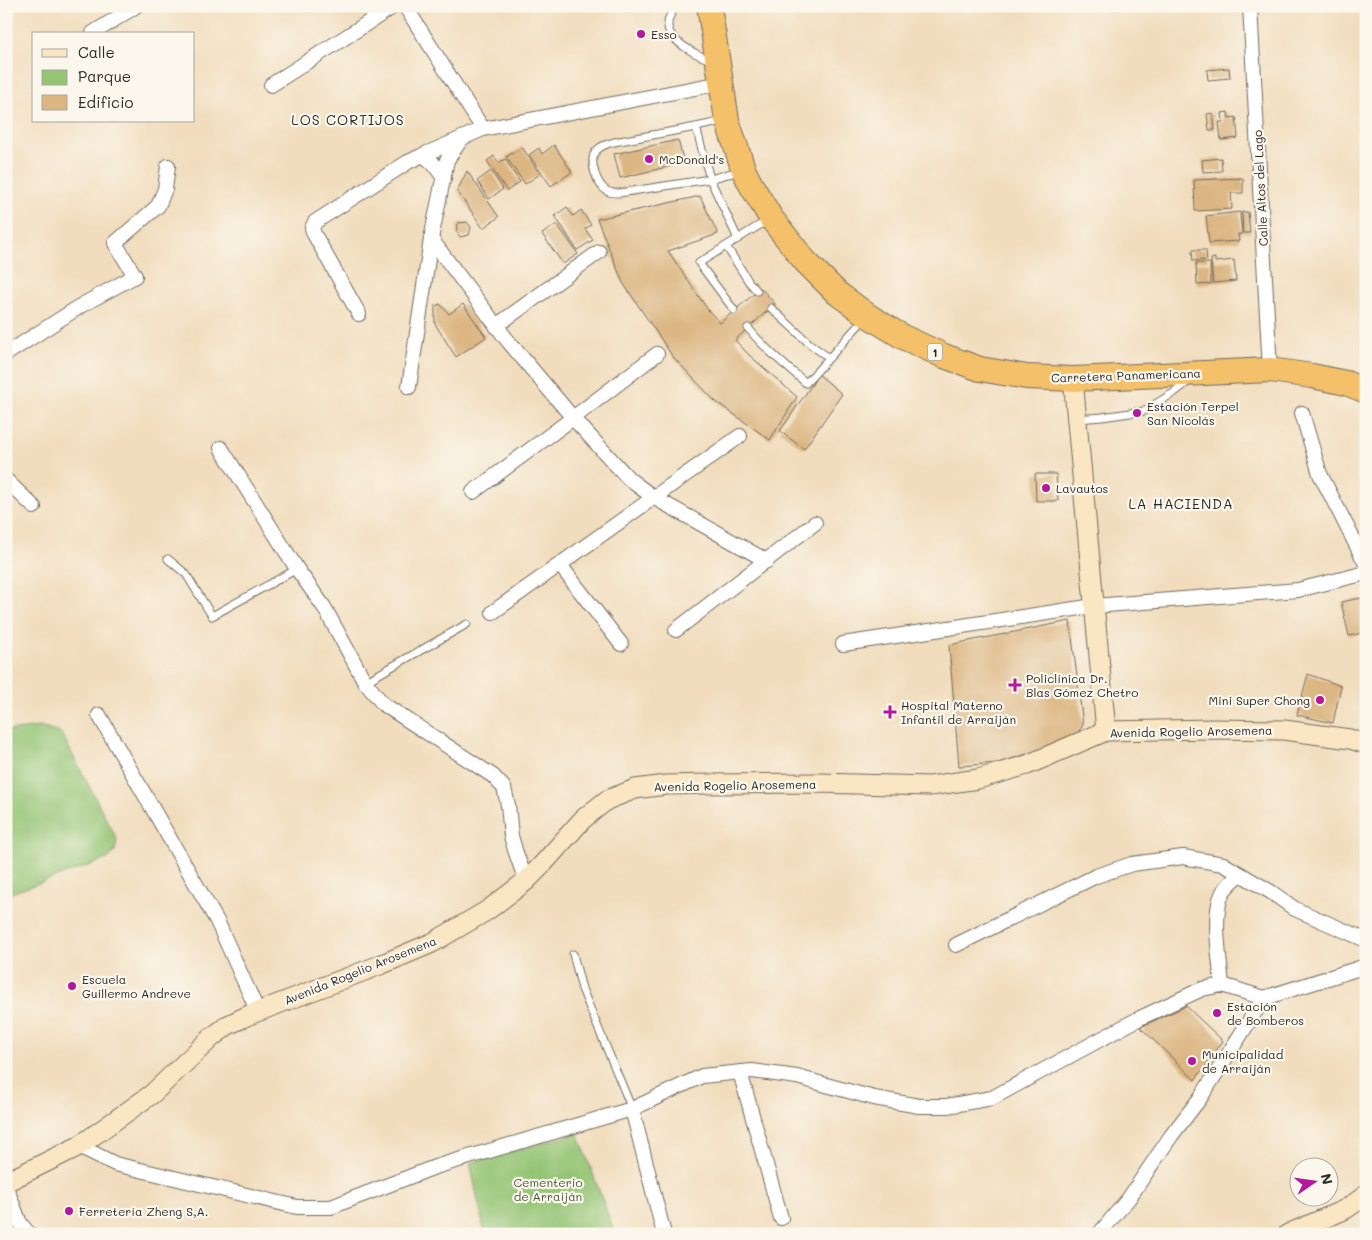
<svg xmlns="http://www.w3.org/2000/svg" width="1372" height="1240" font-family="Mali,sans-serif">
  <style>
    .green { fill: #94c474; stroke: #607850 }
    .building { fill: #dcb682 }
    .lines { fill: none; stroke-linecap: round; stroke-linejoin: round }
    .lane-casing { stroke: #70695e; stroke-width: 9 }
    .street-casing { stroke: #70695e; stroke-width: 16 }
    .secondary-casing { stroke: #70695e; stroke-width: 21 }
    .highway-casing { stroke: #70695e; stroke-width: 26 }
    .lane { stroke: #fff; stroke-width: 7 }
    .street { stroke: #fff; stroke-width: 14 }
    .secondary { stroke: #fbe6c3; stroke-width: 19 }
    .highway { stroke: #f4c16a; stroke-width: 24 }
    .poi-dot { fill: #b5179e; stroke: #fbf7ec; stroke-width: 2 }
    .labels { text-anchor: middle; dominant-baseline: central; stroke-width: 4.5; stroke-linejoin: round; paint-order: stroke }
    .shield { fill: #fbf7ec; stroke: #696865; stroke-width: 1 }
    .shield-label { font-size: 11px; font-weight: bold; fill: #2b2b2b }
    .poi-label { font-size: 12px; fill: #2b2b2b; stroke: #fbf7ec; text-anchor: start }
    .street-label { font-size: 12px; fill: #2b2b2b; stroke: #fbf7ec }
    .park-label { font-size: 12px; fill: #4a5941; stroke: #fbf7ec }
    .neighbourhood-label { font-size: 14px; letter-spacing: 1px; fill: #2b2b2b; stroke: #fbf7ec }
  </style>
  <rect width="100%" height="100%" fill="#fbf7ec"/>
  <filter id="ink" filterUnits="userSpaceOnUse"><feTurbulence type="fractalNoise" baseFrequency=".02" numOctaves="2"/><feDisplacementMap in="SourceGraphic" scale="10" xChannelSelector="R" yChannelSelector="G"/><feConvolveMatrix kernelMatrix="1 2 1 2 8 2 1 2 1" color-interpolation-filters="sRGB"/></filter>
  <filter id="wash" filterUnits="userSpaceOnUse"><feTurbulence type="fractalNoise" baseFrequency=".0096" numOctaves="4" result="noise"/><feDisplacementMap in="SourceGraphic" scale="20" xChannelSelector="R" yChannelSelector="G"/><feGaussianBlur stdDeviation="1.12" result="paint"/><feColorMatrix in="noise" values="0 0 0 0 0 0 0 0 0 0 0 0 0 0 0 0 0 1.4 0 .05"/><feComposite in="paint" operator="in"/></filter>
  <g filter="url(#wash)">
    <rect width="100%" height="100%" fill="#f1ddbd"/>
    <g class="green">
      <polygon points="40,727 61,733 117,839 115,852 107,859 6,895 6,731"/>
      <polygon points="578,1133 615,1234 485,1234 470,1163"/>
    </g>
    <g id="blocks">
      <g class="building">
        <polygon points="1229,68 1230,78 1208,80 1207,70"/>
        <polygon points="1228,112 1229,118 1236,117 1238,138 1221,140 1219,122 1223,122 1222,113"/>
        <polygon points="1213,113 1215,130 1209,130 1207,114"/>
        <polygon points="678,140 684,163 620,178 614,154"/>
        <polygon points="554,145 572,172 551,186 529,155 539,148 542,154"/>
        <polygon points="522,147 540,174 525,184 506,157"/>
        <polygon points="494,156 499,163 505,159 520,182 507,191 487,161"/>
        <polygon points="1221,158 1222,171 1203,172 1202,160"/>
        <polygon points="467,171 499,217 483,228 457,191"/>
        <polygon points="491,171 503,189 489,199 477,181"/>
        <polygon points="1243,178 1243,193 1231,193 1232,209 1195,211 1194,180"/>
        <polygon points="700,196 718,234 668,251 708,310 720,323 761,288 775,304 735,340 748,354 797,397 770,440 715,401 673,357 623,283 597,219"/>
        <polygon points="567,207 573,216 581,210 591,225 585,229 593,240 577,250 555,216"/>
        <polygon points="1240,212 1242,234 1238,234 1239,241 1209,243 1206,216"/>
        <polygon points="1242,212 1248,212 1250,233 1243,233"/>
        <polygon points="467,222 471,227 469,235 460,237 456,231 458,223"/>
        <polygon points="557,224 578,254 563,264 542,234"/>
        <polygon points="1192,250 1206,250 1207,260 1193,261"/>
        <polygon points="1215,258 1215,262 1234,260 1236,281 1213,283 1211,259"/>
        <polygon points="1196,263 1210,263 1211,284 1197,285"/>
        <polygon points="440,304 449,314 463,304 486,337 456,357 435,324 435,306"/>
        <polygon points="817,373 842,394 804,449 780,431 813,383"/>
        <polygon points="1035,474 1056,474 1058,501 1036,501"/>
        <polygon points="1361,598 1366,618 1366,632 1349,636 1341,602"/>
        <polygon points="1070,621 1083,725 1075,736 1050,747 998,763 959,766 949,645"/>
        <polygon points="1308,674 1341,686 1333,723 1297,715"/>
        <polygon points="1186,1006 1223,1041 1195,1080 1140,1027"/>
      </g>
    </g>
  </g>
  <g filter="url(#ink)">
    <use href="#blocks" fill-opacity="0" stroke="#70695e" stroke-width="1"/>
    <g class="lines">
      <defs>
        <g id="lane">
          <path d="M676 6C659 28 671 39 691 51 698 55 705 58 713 61"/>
          <path d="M724 121 696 127 614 142C607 144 600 146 596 151 588 161 597 185 607 191 610 193 615 193 619 193L710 179 728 174 741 171"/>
          <polyline points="696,127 710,179 738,239"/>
          <polyline points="726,246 699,263 734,310"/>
          <polyline points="757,291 749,282 726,246 768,220"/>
          <polyline points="771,308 810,344 829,358 864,319"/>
          <path d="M748 328C765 349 786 366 806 383L829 358"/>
          <polyline points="1077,419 1102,417 1144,411 1175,392 1189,381"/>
          <polyline points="168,559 186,574 212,616 297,569"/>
          <polyline points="365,682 467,624"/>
          <polyline points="573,954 582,989 632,1109"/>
        </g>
        <g id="street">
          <polyline points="405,6 483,129"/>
          <polyline points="1250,6 1270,370"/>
          <polyline points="93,33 136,6"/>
          <polyline points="271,85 394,6"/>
          <polyline points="423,155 433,163 444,178"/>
          <polyline points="431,239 508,341 573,418 629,479 653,497 767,561"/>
          <polyline points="359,314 314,234 312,228 315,222 408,162 423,155 483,129 721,83"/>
          <polyline points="496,326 599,252"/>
          <polyline points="6,354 82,305 135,276 115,243 158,206 165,189 168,166"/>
          <polyline points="409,387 431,239 447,160 462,138"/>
          <polyline points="1302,413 1320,474 1366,564"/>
          <polyline points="221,448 297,569 324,607 365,682 383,704 493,776 504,788 508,805 511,836 516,853 526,881"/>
          <polyline points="6,480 34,507"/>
          <polyline points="473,492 573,418 657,354"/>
          <polyline points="560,565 621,644"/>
          <polyline points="493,612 740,436"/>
          <polyline points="676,630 815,523"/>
          <polyline points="843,644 1094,606 1298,590 1366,573"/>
          <polyline points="99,715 217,921 258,1012"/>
          <polyline points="956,945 1096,876 1132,864 1183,857 1223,864 1271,892 1295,909 1366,940"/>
          <path d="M1222 985C1220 961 1212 916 1222 894 1225 887 1234 880 1240 874"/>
          <polyline points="740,1072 781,1218"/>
          <polyline points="632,1109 664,1234"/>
          <polyline points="79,1146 115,1164 297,1207 331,1207 435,1167 632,1109 702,1076 752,1071 797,1077 874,1098 919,1106 947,1106 992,1098 1140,1018 1202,989 1222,985 1264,998"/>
          <polyline points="6,1187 20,1223 29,1234"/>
          <polyline points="1099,1234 1129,1198 1171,1136 1201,1097 1264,998 1366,966"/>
        </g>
        <g id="secondary">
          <polyline points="1073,379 1106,731"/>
          <polyline points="6,1182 79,1146 152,1094 211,1038 228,1025 249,1015 380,965 432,943 488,910 526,881 541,866 583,819 607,800 635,789 666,785 710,784 818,783 930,786 978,779 1027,765 1106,731 1214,729 1284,730 1350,739 1366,744"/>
          <polyline points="1288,1234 1346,1209 1366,1195"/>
        </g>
        <polyline id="highway" points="709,6 727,120 744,171 751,185 771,218 805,261 837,293 867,315 903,337 944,356 980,369 1027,377 1073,379 1270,370 1312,376 1346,383 1366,391"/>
      </defs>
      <use href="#lane" class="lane-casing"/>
      <use href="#street" class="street-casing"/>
      <use href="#secondary" class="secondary-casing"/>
      <use href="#highway" class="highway-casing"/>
      <use href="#lane" class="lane"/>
      <use href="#street" class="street"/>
      <use href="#secondary" class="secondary"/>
      <use href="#highway" class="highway"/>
    </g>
  </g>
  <g class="poi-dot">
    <circle cx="641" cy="34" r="5"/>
    <circle cx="649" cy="159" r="5"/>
    <circle cx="1137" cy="413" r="5"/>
    <circle cx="1046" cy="488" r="5"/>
    <path d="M1012.5 677.5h5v5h5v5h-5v5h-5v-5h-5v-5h5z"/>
    <circle cx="1320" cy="700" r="5"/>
    <path d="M887.5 704.5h5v5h5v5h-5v5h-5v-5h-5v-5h5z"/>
    <circle cx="72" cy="986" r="5"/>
    <circle cx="1217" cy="1013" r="5"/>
    <circle cx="1192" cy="1061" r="5"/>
    <circle cx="69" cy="1211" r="5"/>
  </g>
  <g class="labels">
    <rect class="shield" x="927.5" y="343.5" width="15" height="17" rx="4"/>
    <g class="shield-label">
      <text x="935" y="352">1</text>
    </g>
    <g class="poi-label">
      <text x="651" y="34">Esso</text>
      <text x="659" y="159">McDonald's</text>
      <text x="1147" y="406">Estación Terpel<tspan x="1147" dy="14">San Nicolás</tspan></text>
      <text x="1056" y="488">Lavautos</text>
      <text x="1026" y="678">Policlínica Dr.<tspan x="1026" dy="14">Blas Gómez Chetro</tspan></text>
      <text x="1310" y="700" text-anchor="end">Mini Super Chong</text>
      <text x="901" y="705">Hospital Materno<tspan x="901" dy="14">Infantil de Arraiján</tspan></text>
      <text x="82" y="979">Escuela<tspan x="82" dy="14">Guillermo Andreve</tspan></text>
      <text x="1227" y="1006">Estación<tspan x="1227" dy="14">de Bomberos</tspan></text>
      <text x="1202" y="1054">Municipalidad<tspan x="1202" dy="14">de Arraiján</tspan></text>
      <text x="79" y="1211">Ferretería Zheng S,A.</text>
    </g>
    <g class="street-label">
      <text transform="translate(1260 188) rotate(-93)">Calle Altos del Lago</text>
      <text transform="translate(1126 375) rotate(-2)">Carretera Panamericana</text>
      <text transform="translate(1191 731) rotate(-1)">Avenida Rogelio Arosemena</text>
      <text transform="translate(735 785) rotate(-1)">Avenida Rogelio Arosemena</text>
      <text transform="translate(360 970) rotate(-22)">Avenida Rogelio Arosemena</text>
    </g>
    <g class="park-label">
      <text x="548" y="1182">Cementerio<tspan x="548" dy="14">de Arraiján</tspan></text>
    </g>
    <g class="neighbourhood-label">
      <text x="348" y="119">LOS CORTIJOS</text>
      <text x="1181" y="503">LA HACIENDA</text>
    </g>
  </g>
  <rect width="1372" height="1240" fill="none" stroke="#fbf7ec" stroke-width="25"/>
  <rect x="32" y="32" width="162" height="90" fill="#fbf7ec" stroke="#a8a59f"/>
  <rect x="42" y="49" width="25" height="8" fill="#fbe6c3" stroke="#a8a59f"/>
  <text x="78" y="58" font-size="15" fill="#2b2b2b">Calle</text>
  <rect x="42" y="70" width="25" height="15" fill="#94c474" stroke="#a8a59f"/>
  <text x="78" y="82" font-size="15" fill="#2b2b2b">Parque</text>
  <rect x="42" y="95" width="25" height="15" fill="#dcb682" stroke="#a8a59f"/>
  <text x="78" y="108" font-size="15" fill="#2b2b2b">Edificio</text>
  <g transform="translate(1314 1182) rotate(77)"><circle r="24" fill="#fbf7ec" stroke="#a8a59f"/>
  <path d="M0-4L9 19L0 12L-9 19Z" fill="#b5179e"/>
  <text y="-8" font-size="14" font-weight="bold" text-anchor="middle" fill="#2b2b2b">N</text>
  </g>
</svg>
